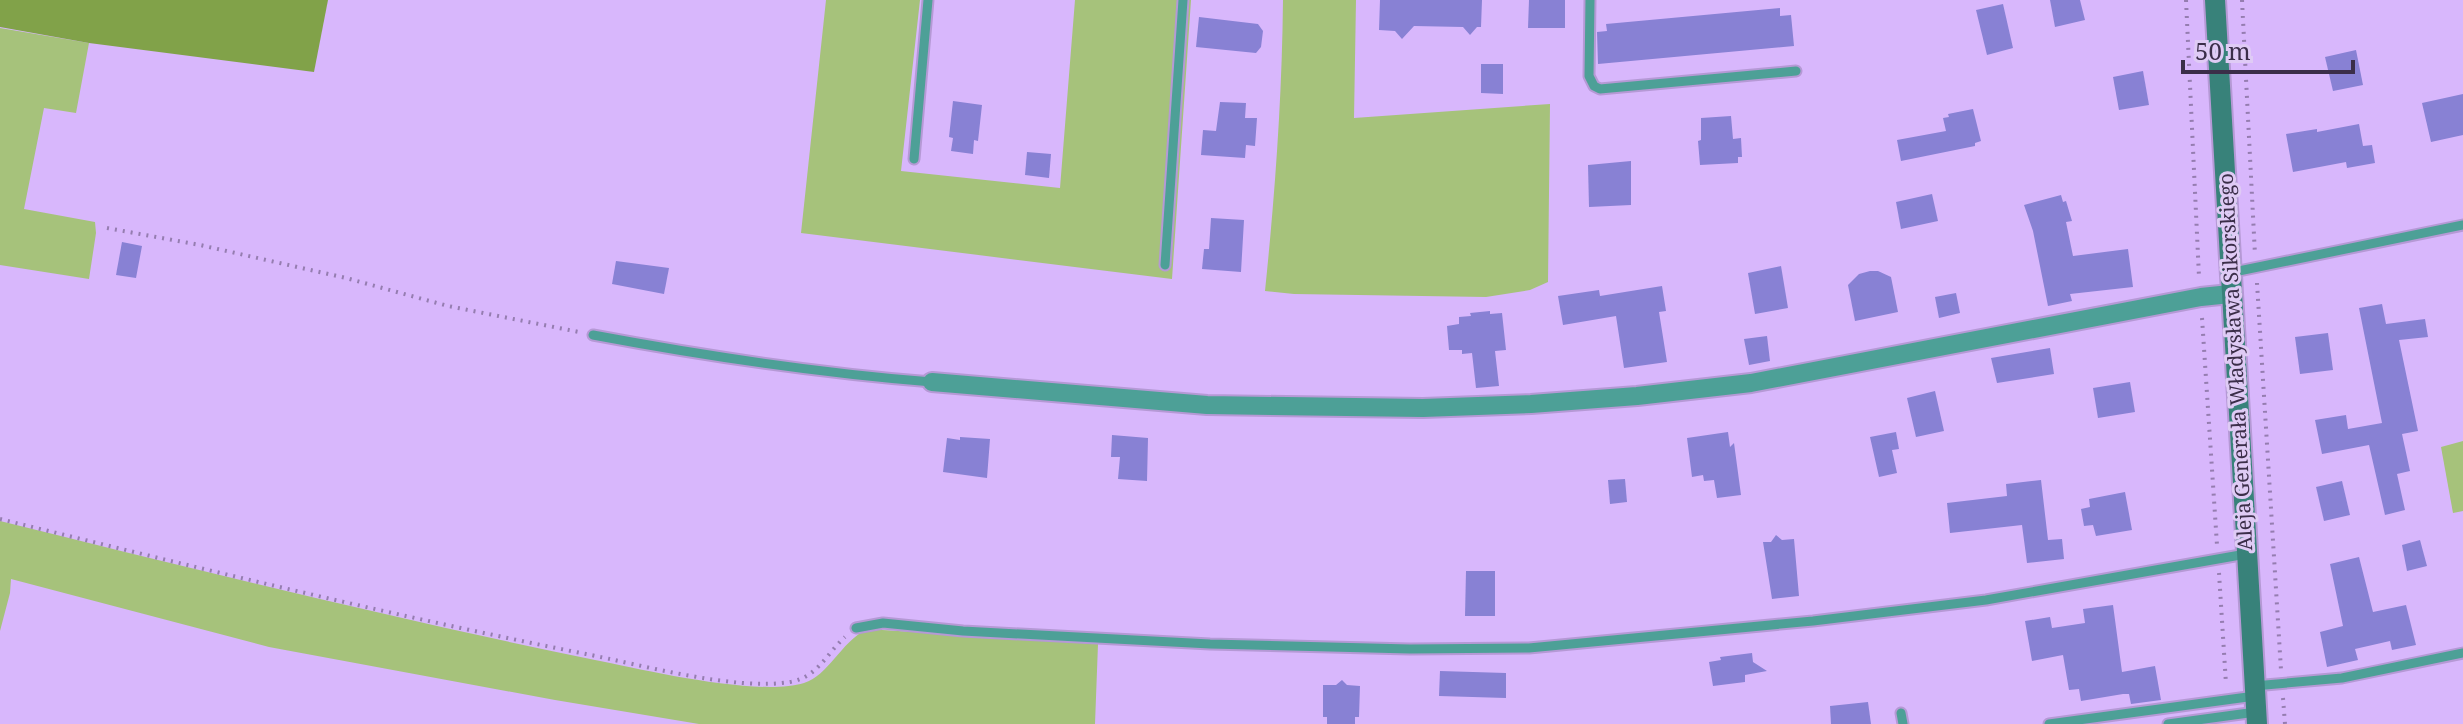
<svg xmlns="http://www.w3.org/2000/svg" width="2463" height="724" font-family="'Noto Serif',serif">
  <style>
    .green { fill: #a6c27b }
    .forest { fill: #81a249 }
    .building { fill: #8881d4 }
    .lines { fill: none; stroke-linecap: round; stroke-linejoin: round }
    .service-casing { stroke: #b599d5; stroke-width: 13 }
    .minor-casing { stroke: #b599d5; stroke-width: 22 }
    .secondary-casing { stroke: #b599d5; stroke-width: 24 }
    .path { stroke: #957db0; stroke-width: 4; stroke-dasharray: 2 6; stroke-linecap: butt }
    .service { stroke: #4da097; stroke-width: 9 }
    .minor { stroke: #4da097; stroke-width: 18 }
    .secondary { stroke: #38827a; stroke-width: 20 }
    .labels { text-anchor: middle; dominant-baseline: central; stroke-width: 6; stroke-linejoin: round; paint-order: stroke }
    .street-label { font-size: 20px; fill: #3b2e49; stroke: #dfcbf5 }
  </style>
  <rect width="100%" height="100%" fill="#d8b7fc"/>
  <g class="green">
    <polygon points="826,0 920,0 901,171 1060,188 1075,0 1191,0 1172,279 801,233"/>
    <path d="M1283 0H1356L1354 118 1550 104 1548 282 1530 290 1486 297 1294 294 1265 291C1275 194 1282 98 1283 0Z"/>
    <polygon points="0,28 89,43 76,113 44,108 24,209 95,222 96,233 89,279 0,265"/>
    <polygon points="2463,441 2463,511 2453,513 2441,447"/>
    <path d="M0 521C198 570 395 619 595 660 645 670 758 697 804 683 829 675 840 643 867 629L1098 644 1095 724H699L555 700 269 647 11 579 10 593 0 631Z"/>
  </g>
  <polygon class="forest" points="0,0 328,0 314,72 89,43 0,27"/>
  <g class="building">
    <polygon points="1380,0 1482,0 1481,27 1477,27 1470,35 1463,27 1414,26 1402,39 1395,31 1379,30"/>
    <polygon points="1529,0 1565,0 1565,28 1528,28"/>
    <polygon points="2050,0 2080,0 2085,20 2055,27"/>
    <polygon points="2003,4 2013,48 1987,55 1976,10"/>
    <polygon points="1780,8 1780,16 1791,15 1794,46 1598,64 1597,32 1607,31 1606,24"/>
    <polygon points="1199,17 1258,24 1263,31 1261,47 1256,53 1196,47"/>
    <polygon points="2356,50 2363,85 2333,91 2325,57"/>
    <polygon points="1481,64 1503,64 1503,94 1481,93"/>
    <polygon points="2143,71 2149,105 2119,110 2113,77"/>
    <polygon points="2463,94 2463,135 2431,142 2422,103"/>
    <polygon points="953,101 982,105 978,141 974,140 973,154 951,151 953,138 949,137"/>
    <polygon points="1220,102 1246,103 1245,118 1257,118 1255,146 1246,145 1245,158 1201,155 1203,130 1216,131"/>
    <polygon points="1973,109 1981,141 1975,143 1975,146 1901,161 1897,140 1946,131 1943,118 1949,117 1948,114"/>
    <polygon points="1731,116 1733,139 1741,138 1742,157 1738,157 1738,163 1700,165 1698,141 1701,140 1701,118"/>
    <polygon points="2359,124 2363,146 2372,145 2375,163 2347,168 2346,162 2293,172 2286,134 2317,129 2317,132"/>
    <polygon points="1027,152 1051,154 1049,178 1025,175"/>
    <polygon points="1631,161 1631,205 1589,207 1588,165"/>
    <polygon points="1932,194 1938,221 1901,229 1896,202"/>
    <polygon points="2061,195 2063,202 2066,201 2072,221 2066,222 2073,256 2128,249 2133,287 2070,294 2072,301 2048,306 2033,231 2024,205"/>
    <polygon points="1211,218 1244,220 1241,272 1202,269 1204,249 1209,249"/>
    <polygon points="122,242 142,246 136,278 116,275"/>
    <polygon points="616,261 669,268 664,294 612,284"/>
    <polygon points="1781,266 1788,308 1755,314 1748,273"/>
    <polygon points="1870,271 1878,271 1891,277 1898,312 1855,321 1848,285 1859,274"/>
    <polygon points="1662,286 1666,311 1659,312 1667,362 1624,368 1616,316 1563,325 1558,296 1599,290 1600,296"/>
    <polygon points="1956,293 1960,313 1939,318 1935,297"/>
    <polygon points="2382,304 2386,324 2425,319 2428,337 2399,340 2418,431 2402,434 2410,471 2397,474 2405,510 2385,515 2369,445 2322,454 2315,420 2346,415 2348,429 2382,423 2359,308"/>
    <polygon points="1490,311 1490,314 1502,313 1506,350 1495,351 1499,386 1476,388 1472,353 1462,354 1462,350 1449,350 1447,326 1459,324 1459,317 1471,316 1470,313"/>
    <polygon points="2328,333 2333,370 2300,374 2295,337"/>
    <polygon points="1767,336 1770,361 1749,365 1744,339"/>
    <polygon points="2050,348 2054,374 1997,383 1991,358"/>
    <polygon points="2130,382 2135,412 2098,418 2093,388"/>
    <polygon points="1935,391 1944,431 1916,437 1907,398"/>
    <polygon points="1728,432 1730,447 1734,443 1741,495 1717,498 1714,480 1704,481 1703,475 1692,477 1687,438"/>
    <polygon points="1896,432 1899,449 1892,450 1897,473 1879,477 1870,437"/>
    <polygon points="1112,435 1148,438 1147,481 1118,479 1120,457 1111,457"/>
    <polygon points="960,437 990,439 987,478 943,472 947,438 960,440"/>
    <polygon points="1625,479 1627,502 1610,504 1608,480"/>
    <polygon points="2041,480 2048,540 2062,539 2064,559 2027,563 2022,525 1950,533 1947,503 2007,496 2006,484"/>
    <polygon points="2342,481 2350,515 2324,521 2316,487"/>
    <polygon points="2125,492 2132,530 2096,536 2093,525 2084,526 2081,509 2090,507 2089,499"/>
    <polygon points="1776,535 1782,540 1794,539 1799,596 1772,599 1763,542 1771,542"/>
    <polygon points="2420,540 2427,566 2407,571 2402,545"/>
    <polygon points="2359,557 2373,612 2406,605 2416,645 2392,650 2390,641 2355,649 2358,660 2327,667 2320,632 2343,626 2330,564"/>
    <polygon points="1466,571 1495,571 1495,616 1465,616"/>
    <polygon points="2113,605 2122,672 2155,666 2161,700 2131,704 2129,694 2123,694 2081,701 2079,689 2069,690 2063,655 2032,661 2025,621 2050,617 2052,628 2085,623 2083,609"/>
    <polygon points="1752,653 1753,662 1767,671 1745,675 1745,682 1713,686 1709,662 1721,660 1720,657"/>
    <polygon points="1440,671 1506,673 1506,698 1439,696"/>
    <polygon points="1342,680 1347,685 1360,686 1359,717 1355,717 1355,724 1327,724 1327,717 1323,717 1323,685 1336,685"/>
    <polygon points="1868,702 1871,724 1831,724 1830,706"/>
  </g>
  <g class="lines">
    <defs>
      <g id="service">
        <polyline points="1590,0 1589,76 1594,86 1600,89 1796,71"/>
        <polyline points="914,159 928,0"/>
        <polyline points="1165,265 1183,0"/>
        <polyline points="2229,273 2463,225"/>
        <path d="M593 335C705 356 819 373 932 382"/>
        <polyline points="856,628 883,623 963,631 1210,644 1410,649 1529,648 1813,621 1986,600 2246,554"/>
        <polyline points="2254,686 2342,678 2463,653"/>
        <polyline points="1901,713 1903,724"/>
        <polyline points="2049,724 2255,696"/>
        <polyline points="2168,724 2256,712"/>
      </g>
      <polyline id="minor" points="932,382 1207,405 1423,408 1531,404 1637,396 1751,383 2201,297 2230,294"/>
      <polyline id="secondary" points="2215,0 2257,724"/>
    </defs>
    <use href="#service" class="service-casing"/>
    <use href="#minor" class="minor-casing"/>
    <use href="#secondary" class="secondary-casing"/>
    <g class="path">
      <polyline points="2186,0 2199,277"/>
      <polyline points="2242,0 2255,255"/>
      <polyline points="107,228 200,245 346,278 448,306 579,332"/>
      <polyline points="2257,283 2281,670"/>
      <polyline points="2202,318 2217,545"/>
      <path d="M0 519C194 567 389 615 586 654 642 665 735 691 790 682 818 677 826 654 845 637"/>
      <polyline points="2219,573 2226,684"/>
      <polyline points="2283,698 2285,724"/>
    </g>
    <use href="#service" class="service"/>
    <use href="#minor" class="minor"/>
    <use href="#secondary" class="secondary"/>
  </g>
  <g class="labels">
    <g class="street-label">
      <text transform="translate(2235 362) rotate(-93)">Aleja Generała Władysława Sikorskiego</text>
    </g>
  </g>
  <path d="M2183 60v12h170v-12" fill="none" stroke="#3b2e49" stroke-width="4"/>
  <text x="2195" y="60" font-size="24" fill="#3b2e49" stroke="#dfcbf5" stroke-width="6" paint-order="stroke">50 m</text>
</svg>
